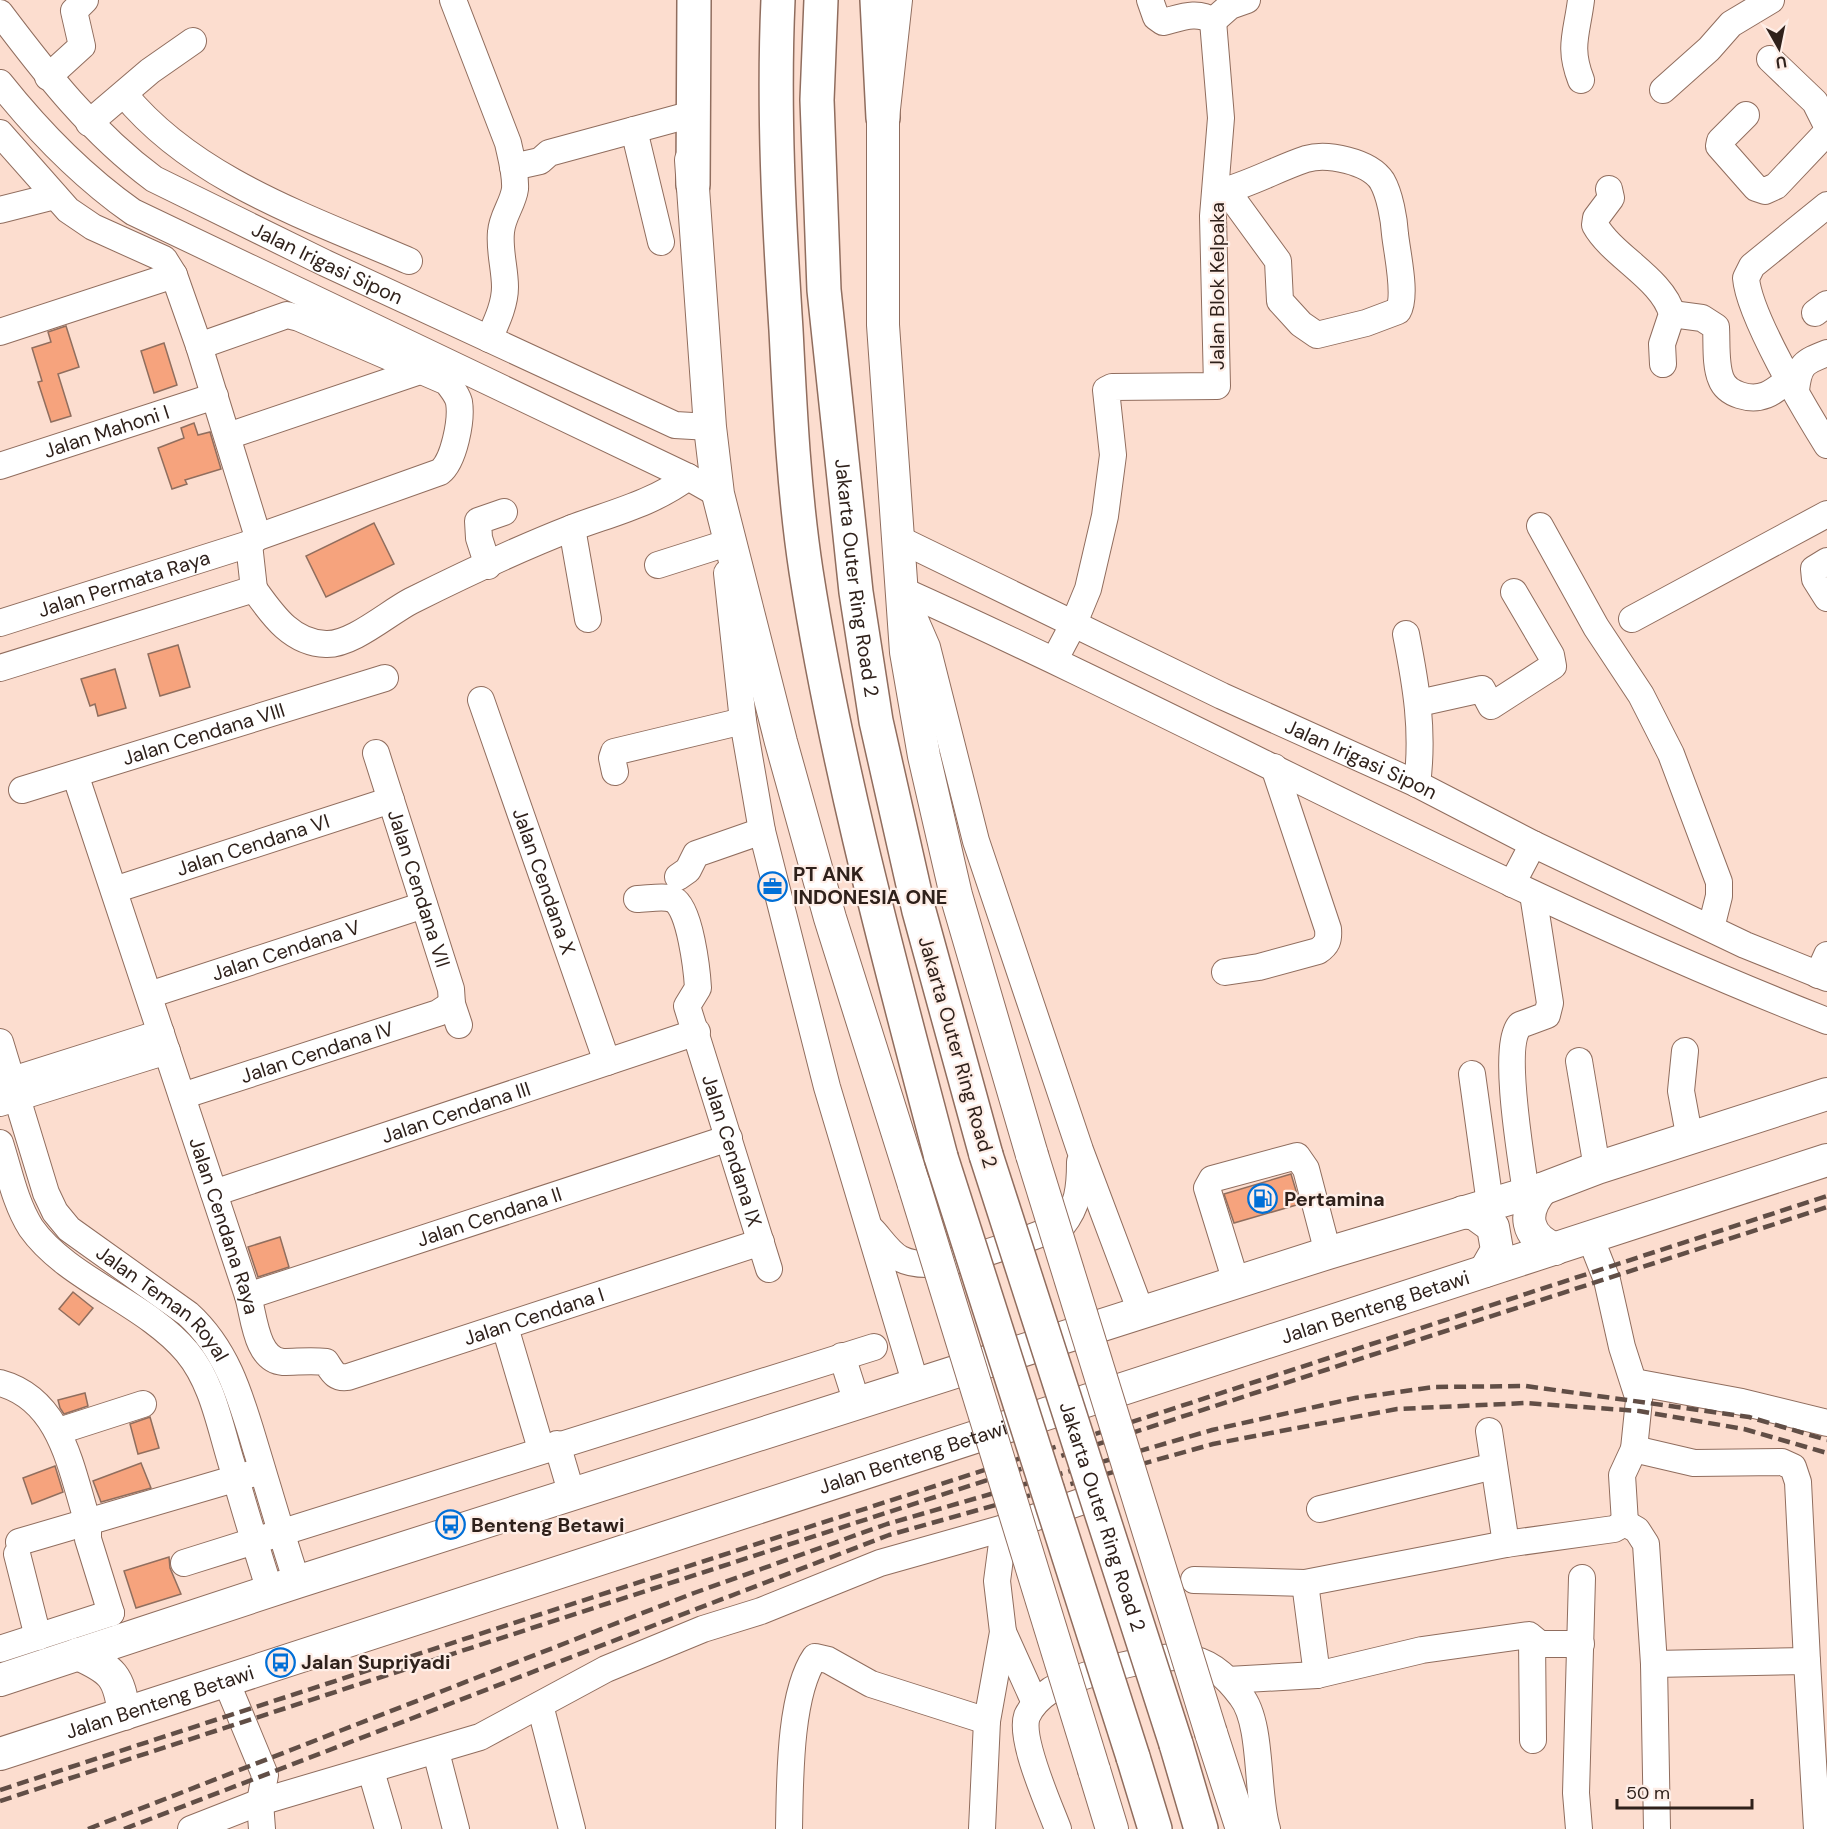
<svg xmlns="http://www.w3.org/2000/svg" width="1827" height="1829" font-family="'DM Sans',sans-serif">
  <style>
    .building { fill: #f6a37d; stroke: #906e5e; stroke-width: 1.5 }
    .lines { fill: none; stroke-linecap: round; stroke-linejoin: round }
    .minor-casing { stroke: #906d5e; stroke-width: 28 }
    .major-casing { stroke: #906d5e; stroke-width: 34 }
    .highway-casing { stroke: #906d5e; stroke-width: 36 }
    .minor { stroke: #fff; stroke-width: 26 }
    .major { stroke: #fff; stroke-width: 32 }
    .highway { stroke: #fff; stroke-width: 33 }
    .rail { stroke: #614e46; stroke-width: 4.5; stroke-dasharray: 12 6; stroke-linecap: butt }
    .major-bridge-casing { stroke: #906d5e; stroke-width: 34; stroke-linecap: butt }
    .highway-bridge-casing { stroke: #906d5e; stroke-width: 36; stroke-linecap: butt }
    .major-bridge { stroke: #fff; stroke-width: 32 }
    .highway-bridge { stroke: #fff; stroke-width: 33 }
    .labels { text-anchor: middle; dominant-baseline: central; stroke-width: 4.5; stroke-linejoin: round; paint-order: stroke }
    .street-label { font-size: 20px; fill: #2f211b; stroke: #feeee7 }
    .poi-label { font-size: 20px; font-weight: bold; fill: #2f211b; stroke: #feeee7; text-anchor: start }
  </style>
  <rect width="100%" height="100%" fill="#fcddcf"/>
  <g class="building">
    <polygon points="66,326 79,367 58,374 71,416 51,422 38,382 42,381 32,348 51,342 48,332"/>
    <polygon points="164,343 177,385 154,393 141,351"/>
    <polygon points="194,423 198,435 210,432 221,469 185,480 187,484 172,489 158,448 184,438 181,428"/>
    <polygon points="374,523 394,564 326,597 306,556"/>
    <polygon points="178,645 190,687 160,696 148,654"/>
    <polygon points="115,669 126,708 98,716 95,704 90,706 81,679"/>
    <polygon points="1291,1174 1300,1204 1234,1223 1224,1194"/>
    <polygon points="280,1237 289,1267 258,1277 248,1247"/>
    <polygon points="73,1292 93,1308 79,1325 59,1309"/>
    <polygon points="85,1393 88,1406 64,1414 60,1408 58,1400"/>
    <polygon points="150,1417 159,1448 138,1454 130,1424"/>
    <polygon points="141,1463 151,1488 101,1502 93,1481"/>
    <polygon points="55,1466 63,1492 32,1504 23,1478"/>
    <polygon points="169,1557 170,1568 181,1594 136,1608 124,1571"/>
  </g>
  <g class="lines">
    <defs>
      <g id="minor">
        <path d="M453 0 508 143C511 157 516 174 515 189 513 204 502 216 501 232 499 250 505 269 505 287 505 305 496 323 489 339"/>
        <path d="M1150 0 1156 17 1163 22C1180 18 1197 10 1213 21"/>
        <path id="s1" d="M0 13C46 74 92 133 154 179L325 263 675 425 710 427"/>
        <polyline points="1213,21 1230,6 1247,0"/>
        <polyline points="1770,59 1815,102 1827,126"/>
        <polyline points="48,77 82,46 74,11 85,0"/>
        <path d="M1581 80C1568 47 1577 33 1581 0"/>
        <path d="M0 83C39 132 82 176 133 212L688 477 718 494 720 510"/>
        <polyline points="1663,90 1709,49 1731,24 1771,0"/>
        <path d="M124 94C194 180 310 218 409 261"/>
        <polyline points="1746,115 1720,141 1719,146 1756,188 1765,191 1776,186 1827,132"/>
        <polyline points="89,123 150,71 193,41"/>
        <polyline points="634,130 661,242"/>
        <polyline points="0,133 68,210 93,227 164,259 174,275 199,346 258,537"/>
        <polyline points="513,167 540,161 549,153 689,115"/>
        <path d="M1609 189 1611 198 1596 218 1595 225C1612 256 1663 279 1672 314L1662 344 1663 364"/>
        <path d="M1216 193C1247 186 1276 169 1306 159 1327 153 1369 161 1382 181 1390 195 1394 219 1395 234 1397 253 1407 296 1398 311L1366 323 1317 335 1301 324 1280 301 1278 261 1227 191"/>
        <path d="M1827 205 1752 266 1746 278C1749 316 1805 410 1827 445"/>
        <polyline points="0,210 55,196"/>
        <polyline points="1815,313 1827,304"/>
        <path d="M1672 314 1702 318 1716 327C1717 343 1715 365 1721 379 1727 395 1751 401 1766 395 1774 392 1783 384 1790 379"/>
        <polyline points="0,332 174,275"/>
        <path d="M1796 390C1799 364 1804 362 1827 353"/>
        <polyline points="228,436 420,371"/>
        <path id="s2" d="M0 466 215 396"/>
        <polyline points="1540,526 1596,627 1641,695 1671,754 1719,882 1719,896 1711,928"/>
        <polyline points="572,528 588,619"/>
        <path id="s3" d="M897 538 1222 696 1417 784 1533 844 1745 945 1827 978"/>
        <polyline points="1827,561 1814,569 1815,579 1827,598"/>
        <polyline points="658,565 724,544"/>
        <polyline points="488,566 479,538 478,521 504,512"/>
        <polyline points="727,573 743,721 762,831 827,1087 916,1385"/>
        <path d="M254 589C272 614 291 643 326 644 352 645 388 613 411 601 463 575 518 549 572 528 612 513 654 503 688 477"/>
        <path d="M904 591C1213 730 1510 897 1827 1021"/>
        <polyline points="907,601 927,647 976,841 1080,1150 1141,1312"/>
        <polyline points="1632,619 1827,514"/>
        <path id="s4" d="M0 623 249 544 258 537 440 472C454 461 462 420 459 402 457 394 452 389 447 382L299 318 287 315 199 346"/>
        <path d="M1406 634C1416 685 1424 731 1417 784"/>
        <polyline points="1055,659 1074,623 1088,589 1105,516 1113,455 1106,390 1112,387 1217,386 1213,216 1221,118 1213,21"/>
        <polyline points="0,668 254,589 249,544"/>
        <path id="s5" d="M481 700 607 1062"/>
        <polyline points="1419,703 1482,689 1491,706 1553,666 1551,655 1514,592"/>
        <path id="s6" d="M376 753 451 989 452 1004 459 1025"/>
        <polyline points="615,772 612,758 614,752 743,721"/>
        <path id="s7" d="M75 774 248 1296C254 1316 256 1360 283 1362 298 1362 311 1360 326 1362 332 1371 335 1379 348 1377L761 1242"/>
        <path id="s8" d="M22 790 385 678"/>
        <polyline points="678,877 688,870 696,854 762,831"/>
        <polyline points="1512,884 1533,844"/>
        <path id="s9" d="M114 890 391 800"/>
        <path id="s10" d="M637 899C648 899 665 895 674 900 690 908 697 971 698 988L687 1006 769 1269"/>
        <path d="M1225 972 1259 967 1318 951C1327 945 1329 940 1328 929L1274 767"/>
        <polyline points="1818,975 1827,955"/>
        <path id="s11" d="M149 995 424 905"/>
        <path id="s12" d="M0 1042 46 1193 55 1212 69 1229 188 1314C230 1352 242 1403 258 1455 271 1498 283 1540 297 1582"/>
        <polyline points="1685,1051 1681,1091 1690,1140"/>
        <polyline points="1579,1061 1597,1168"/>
        <polyline points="1472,1074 1490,1204"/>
        <polyline points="0,1084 161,1033"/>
        <path id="s13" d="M182 1096 438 1013 452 1004"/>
        <polyline points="0,1103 167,1051"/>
        <path d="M0 1143C9 1171 15 1203 31 1228 67 1279 146 1303 187 1352 213 1383 220 1427 232 1465 244 1508 257 1550 270 1591"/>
        <path id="s14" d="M214 1193 697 1032"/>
        <path d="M1526 1193C1522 1163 1501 1046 1520 1025L1547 1015 1550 1003 1533 894"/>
        <path d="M872 1230C880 1238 890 1254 901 1259 938 1278 1023 1239 1062 1226 1078 1206 1080 1188 1080 1162"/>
        <polyline points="1590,1237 1607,1280 1622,1347 1639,1400 1634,1449 1622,1475 1625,1523"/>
        <polyline points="1236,1282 1207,1188 1212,1179 1297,1156 1306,1169 1328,1253"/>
        <path id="s15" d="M248 1296 729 1138"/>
        <polyline points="505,1327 541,1449"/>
        <polyline points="842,1356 857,1403"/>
        <polyline points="1634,1382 1742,1402 1827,1423"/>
        <path d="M0 1383C62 1400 71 1470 88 1523V1539L111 1613"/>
        <polyline points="59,1431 143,1404"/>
        <polyline points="1489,1431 1506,1544"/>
        <polyline points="557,1444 572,1495"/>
        <polyline points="1634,1449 1694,1463 1782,1462 1793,1467 1798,1482 1807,1661"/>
        <polyline points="1320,1509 1494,1466"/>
        <polyline points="1625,1523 1637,1530 1646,1544 1654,1664 1657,1829"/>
        <polyline points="19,1542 251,1474"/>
        <polyline points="17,1554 38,1637"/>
        <polyline points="184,1563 874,1347"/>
        <polyline points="1194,1580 1305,1583 1506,1544 1614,1529 1625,1523"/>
        <polyline points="1305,1583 1317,1675 1422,1650 1529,1635 1540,1644 1581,1644"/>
        <polyline points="1003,1632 1035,1703"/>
        <polyline points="1532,1639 1533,1740"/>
        <polyline points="0,1649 111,1613"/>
        <polyline points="1654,1664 1807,1661 1817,1829"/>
        <polyline points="1228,1680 1317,1675"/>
        <polyline points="226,1681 265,1775 260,1802 262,1829"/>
        <polyline points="540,1705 572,1829"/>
        <polyline points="436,1752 456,1829"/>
        <polyline points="371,1771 388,1829"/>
        <polyline points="191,1829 260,1802 480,1737 606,1669 703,1629 761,1611 880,1563 1004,1528"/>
        <path d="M789 1829C790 1783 789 1695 815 1657L828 1660 871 1684 987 1721"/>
        <polyline points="982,1829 987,1721 1003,1632 997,1581 1004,1528 1092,1498"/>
        <path d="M1058 1829C1049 1805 1019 1739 1027 1716 1032 1705 1042 1696 1051 1690 1076 1675 1160 1653 1187 1658 1211 1661 1228 1678 1241 1696 1263 1723 1256 1794 1267 1829"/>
        <polyline points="1579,1829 1576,1793 1582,1578"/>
      </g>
      <g id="major">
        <polyline points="896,0 883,118 883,325 906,652 924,756 956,895 1032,1155"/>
        <polyline points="691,160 710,427 718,494 781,742 830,918 914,1185"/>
        <path d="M1542 1189C1522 1213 1525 1236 1555 1249"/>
        <polyline points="1463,1212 1475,1214 1493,1227 1497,1250 1485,1271"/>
        <path d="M78 1654C113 1670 119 1676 124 1714"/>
        <polyline points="0,1680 297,1582 1328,1253 1542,1189 1597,1168 1827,1094"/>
        <polyline points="1211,1733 1242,1829"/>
        <path id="s16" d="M0 1754 1827 1160"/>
        <polyline points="1094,1770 1112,1829"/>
      </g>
      <g id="highway">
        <path d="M778 0C773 110 779 221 786 330 790 410 794 492 806 571 837 770 890 963 941 1157"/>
        <path id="s17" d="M821 0 817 100 824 290 856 592 876 721 919 911 986 1155"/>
        <polyline points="877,0 883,118"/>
        <polyline points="693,185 694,0"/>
        <polyline points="1176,1744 1201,1829"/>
        <polyline points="1133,1757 1155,1829"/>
      </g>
    </defs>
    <use href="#minor" class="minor-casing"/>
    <use href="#major" class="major-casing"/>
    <use href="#highway" class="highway-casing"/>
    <use href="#minor" class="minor"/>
    <use href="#major" class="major"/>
    <use href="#highway" class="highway"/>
    <g class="rail">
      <polyline points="0,1790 1827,1196"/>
      <polyline points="0,1801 1827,1207"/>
      <polyline points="88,1829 694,1593 887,1524 1212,1430 1355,1398 1434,1387 1526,1386 1749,1417 1827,1440"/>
      <polyline points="124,1829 889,1535 1213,1444 1397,1409 1525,1403 1639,1411 1744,1429 1827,1453"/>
    </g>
    <defs>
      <g id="major-bridge">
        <polyline points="1032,1155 1211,1733"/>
        <polyline points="914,1185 1094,1770"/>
      </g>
      <g id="highway-bridge">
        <path id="s18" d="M986 1155 1176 1744"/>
        <polyline points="941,1157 1133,1757"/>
      </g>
    </defs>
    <use href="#major-bridge" class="major-bridge-casing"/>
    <use href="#highway-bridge" class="highway-bridge-casing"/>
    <use href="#major-bridge" class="major-bridge"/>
    <use href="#highway-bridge" class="highway-bridge"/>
  </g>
  <defs>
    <symbol id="office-ring" viewBox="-11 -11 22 22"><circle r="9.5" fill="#feeee7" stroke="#006fd7" stroke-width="1.5"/><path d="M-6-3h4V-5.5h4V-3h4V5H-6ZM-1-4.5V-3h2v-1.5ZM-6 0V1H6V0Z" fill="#006fd7"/></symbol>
    <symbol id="fuel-ring" viewBox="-11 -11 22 22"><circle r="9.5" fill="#feeee7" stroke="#006fd7" stroke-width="1.5"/><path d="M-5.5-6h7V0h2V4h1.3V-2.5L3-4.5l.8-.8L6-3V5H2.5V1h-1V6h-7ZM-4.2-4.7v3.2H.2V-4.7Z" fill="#006fd7"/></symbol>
    <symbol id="bus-ring" viewBox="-11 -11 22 22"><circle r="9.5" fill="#feeee7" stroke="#006fd7" stroke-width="1.5"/><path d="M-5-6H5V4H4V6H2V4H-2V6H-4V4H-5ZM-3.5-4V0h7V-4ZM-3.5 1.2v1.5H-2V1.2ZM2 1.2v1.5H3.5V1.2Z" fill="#006fd7"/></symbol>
  </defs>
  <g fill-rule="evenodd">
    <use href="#office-ring" x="756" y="870" width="33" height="33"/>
    <use href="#fuel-ring" x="1246" y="1182" width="33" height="33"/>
    <use href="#bus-ring" x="434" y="1508" width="33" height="33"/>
    <use href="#bus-ring" x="264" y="1646" width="33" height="33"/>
  </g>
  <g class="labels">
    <g class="street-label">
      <text stroke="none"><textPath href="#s1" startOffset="420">Jalan Irigasi Sipon</textPath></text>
      <text transform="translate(1217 286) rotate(-90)">Jalan Blok Kelpaka</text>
      <text stroke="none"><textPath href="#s2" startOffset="112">Jalan Mahoni I</textPath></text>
      <text stroke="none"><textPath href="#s17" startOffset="580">Jakarta Outer Ring Road 2</textPath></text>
      <text stroke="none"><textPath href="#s4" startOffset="130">Jalan Permata Raya</textPath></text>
      <text stroke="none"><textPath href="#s8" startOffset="190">Jalan Cendana VIII</textPath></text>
      <text stroke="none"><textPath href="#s3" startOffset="514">Jalan Irigasi Sipon</textPath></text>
      <text stroke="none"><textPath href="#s9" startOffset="146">Jalan Cendana VI</textPath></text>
      <text stroke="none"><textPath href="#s5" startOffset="192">Jalan Cendana X</textPath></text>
      <text stroke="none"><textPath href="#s6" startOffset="142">Jalan Cendana VII</textPath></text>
      <text stroke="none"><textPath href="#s11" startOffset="144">Jalan Cendana V</textPath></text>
      <text stroke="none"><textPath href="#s13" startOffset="142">Jalan Cendana IV</textPath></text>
      <text transform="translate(958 1052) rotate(74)">Jakarta Outer Ring Road 2</text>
      <text stroke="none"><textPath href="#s14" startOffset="255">Jalan Cendana III</textPath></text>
      <text stroke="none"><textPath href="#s10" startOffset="303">Jalan Cendana IX</textPath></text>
      <text stroke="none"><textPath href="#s15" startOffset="254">Jalan Cendana II</textPath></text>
      <text stroke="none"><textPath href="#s7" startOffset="476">Jalan Cendana Raya</textPath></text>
      <text stroke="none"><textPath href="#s12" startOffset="321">Jalan Teman Royal</textPath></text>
      <text stroke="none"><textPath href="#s16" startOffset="1446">Jalan Benteng Betawi</textPath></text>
      <text stroke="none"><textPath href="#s7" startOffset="897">Jalan Cendana I</textPath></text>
      <text stroke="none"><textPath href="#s16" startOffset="960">Jalan Benteng Betawi</textPath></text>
      <text stroke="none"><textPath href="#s18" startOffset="380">Jakarta Outer Ring Road 2</textPath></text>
      <text stroke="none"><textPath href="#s16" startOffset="168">Jalan Benteng Betawi</textPath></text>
    </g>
    <g class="poi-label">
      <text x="793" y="874">PT ANK<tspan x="793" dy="23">INDONESIA ONE</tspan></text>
      <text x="1284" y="1199">Pertamina</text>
      <text x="471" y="1525">Benteng Betawi</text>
      <text x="301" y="1662">Jalan Supriyadi</text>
    </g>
  </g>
  <g transform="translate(1779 48) rotate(171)" stroke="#feeee7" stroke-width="4.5" paint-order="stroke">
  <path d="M0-4.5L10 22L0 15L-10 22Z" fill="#2f211b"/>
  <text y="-9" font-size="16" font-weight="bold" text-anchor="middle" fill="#2f211b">U</text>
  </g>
  <path d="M1617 1799v9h135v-9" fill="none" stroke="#2f211b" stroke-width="3"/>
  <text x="1626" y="1799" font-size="18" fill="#2f211b" stroke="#feeee7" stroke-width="4.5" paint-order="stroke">50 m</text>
</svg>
